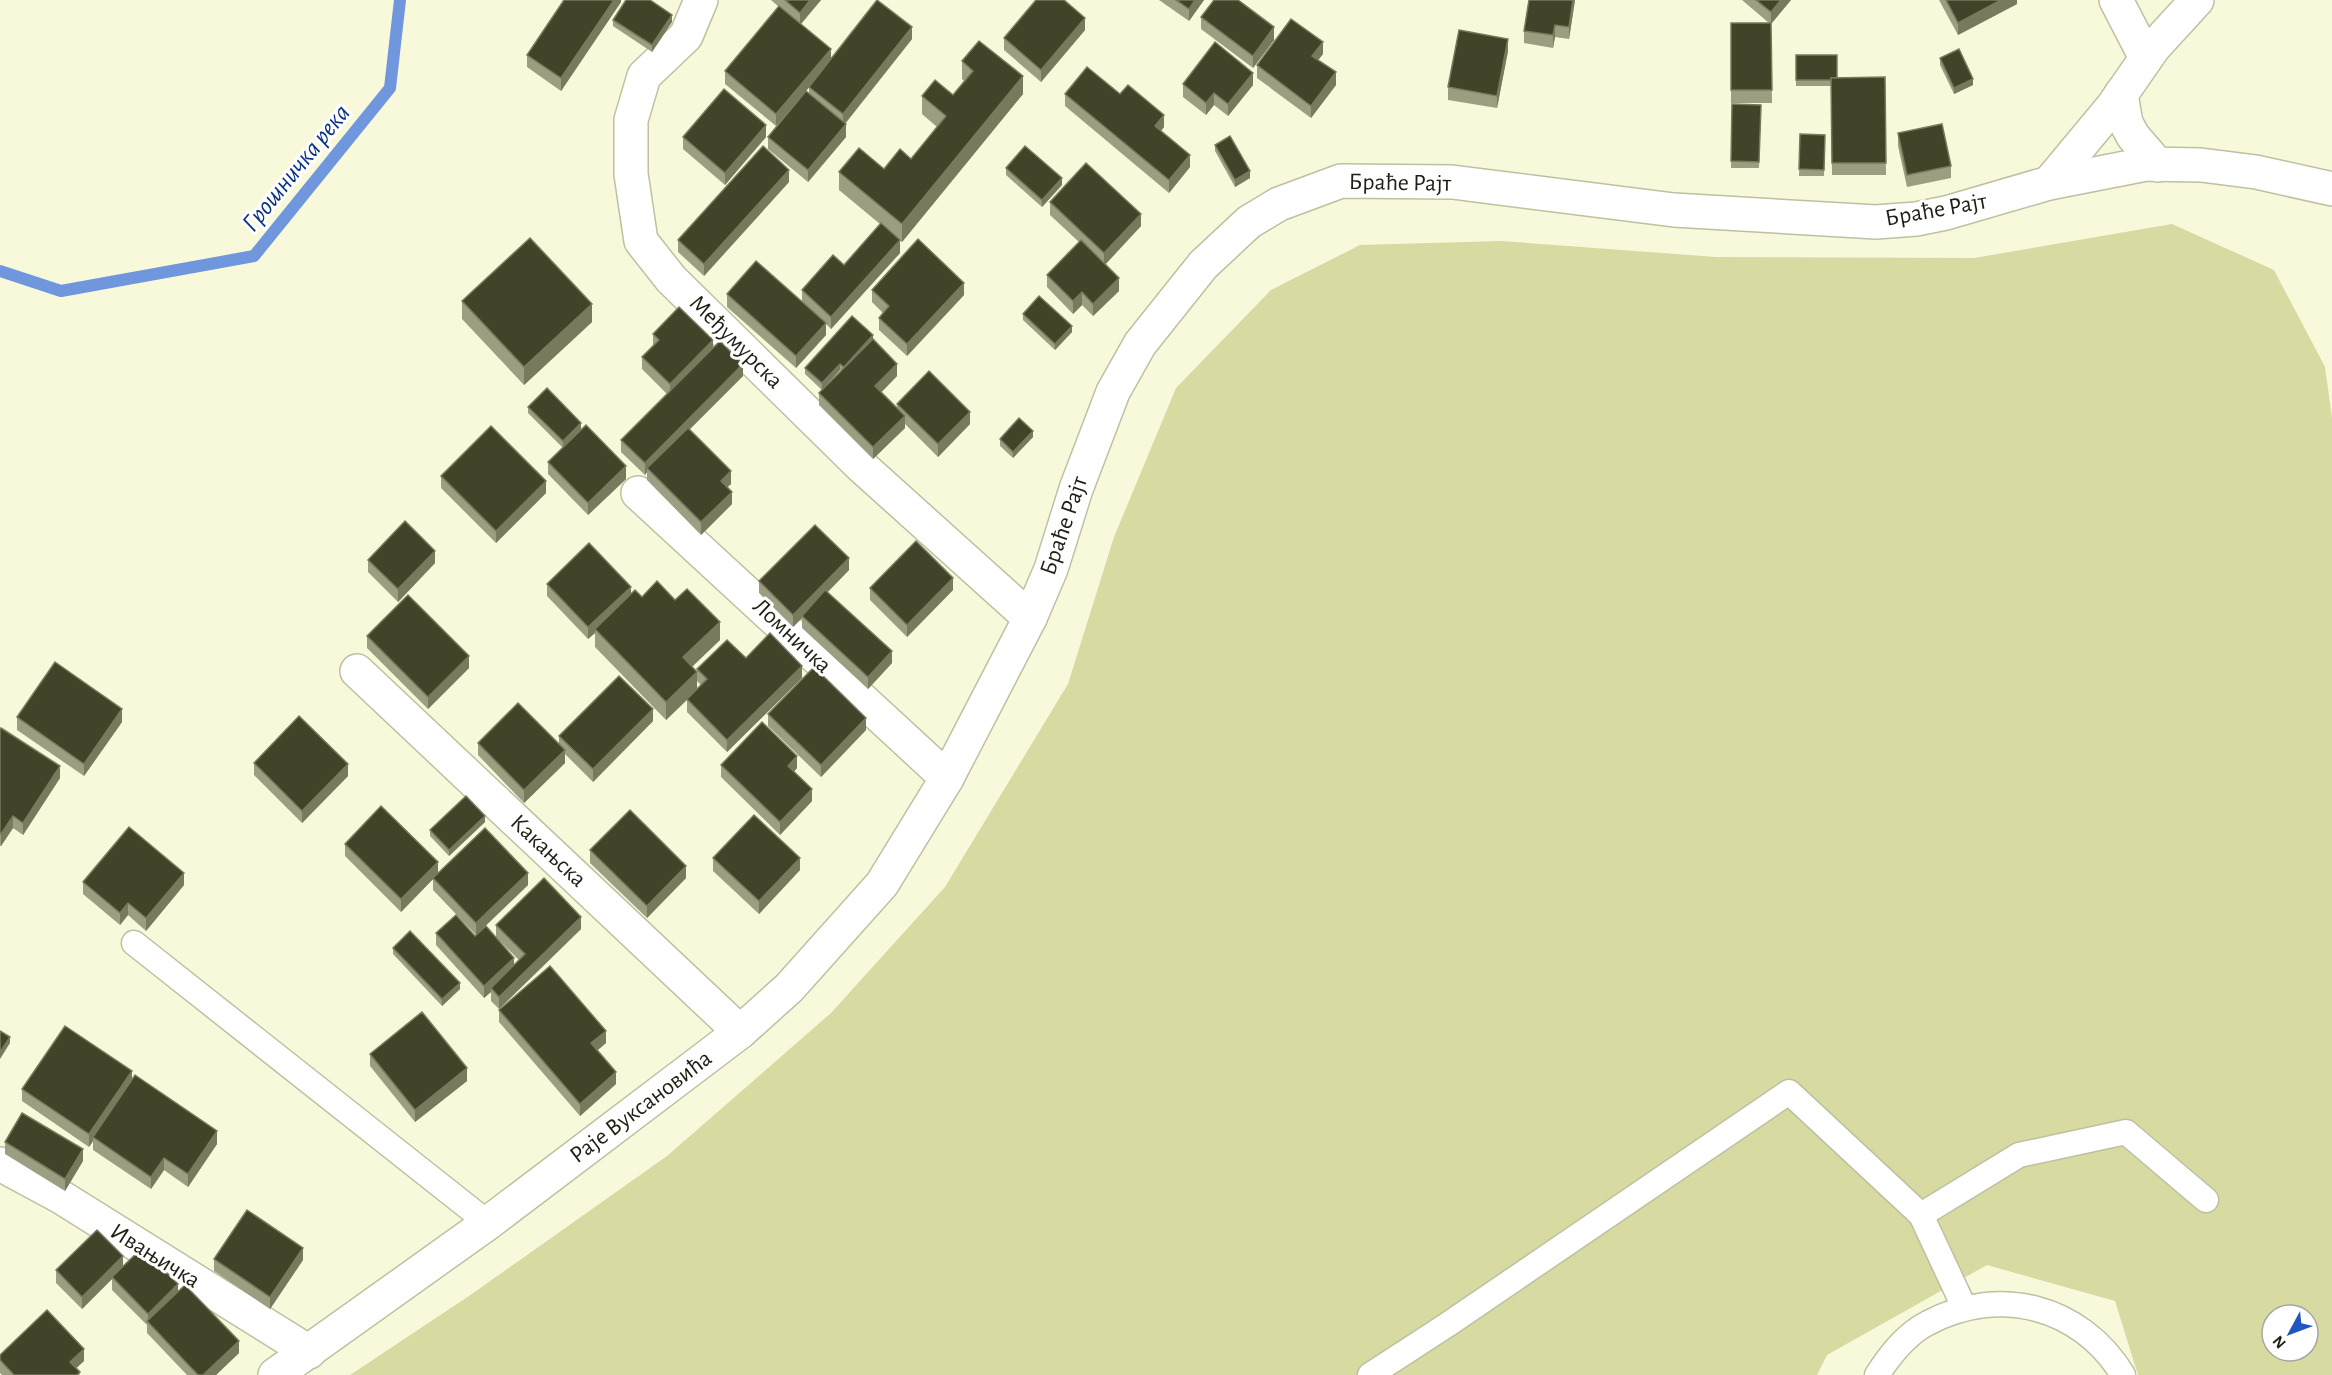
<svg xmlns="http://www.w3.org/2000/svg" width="2332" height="1375" font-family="'Alegreya Sans',sans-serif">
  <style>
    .green { fill: #d7daa1; fill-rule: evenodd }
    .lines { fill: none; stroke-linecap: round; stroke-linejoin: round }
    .stream { stroke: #7096de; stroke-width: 12 }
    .lane-casing { stroke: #bec0a2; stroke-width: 27 }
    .street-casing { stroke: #bec0a2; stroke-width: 36 }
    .secondary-casing { stroke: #bec0a2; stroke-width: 36 }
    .lane { stroke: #fff; stroke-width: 24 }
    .street { stroke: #fff; stroke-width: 33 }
    .secondary { stroke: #fff; stroke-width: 33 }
    .wall { fill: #9c9e82; fill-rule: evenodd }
    .shaded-wall { fill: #787a5e }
    .building { fill: #424329; stroke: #787a5e; stroke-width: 1.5 }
    .labels { text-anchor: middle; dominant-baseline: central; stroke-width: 6; stroke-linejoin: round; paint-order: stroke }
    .street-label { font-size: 24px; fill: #1f2014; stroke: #fff }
    .water-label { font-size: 26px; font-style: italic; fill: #0a3284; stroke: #fff }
  </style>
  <rect width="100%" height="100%" fill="#f7f9da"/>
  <path class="green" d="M2172 224 2274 270 2325 367 2332 418V1375H2138L2115 1301 1987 1265 1827 1355 1817 1375H350L469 1296 667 1156 831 1013 945 887 1068 684 1114 537 1176 388 1271 290 1360 245 1501 241 1716 257 1974 258ZM2272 1315H2308V1351H2272Z"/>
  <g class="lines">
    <polyline class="stream" points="0,271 61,291 254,256 390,88 400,0"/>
    <defs>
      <g id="lane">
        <polyline points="134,943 488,1223"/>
        <polyline points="1921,1215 2019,1155 2126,1132 2206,1200"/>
        <polyline points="1370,1375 1447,1325 1789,1092 1921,1215 1964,1307"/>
        <path d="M1877 1375C1890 1355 1906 1334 1928 1323 1999 1285 2081 1306 2123 1375"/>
      </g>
      <g id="street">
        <polyline points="701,0 686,36 644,76 631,120 631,174 641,241 671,279 860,465 1030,618"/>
        <polyline points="2116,0 2146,58"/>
        <polyline points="2121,94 2126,123 2133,136 2158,165"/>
        <polyline points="2049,183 2113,106 2154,47 2197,0"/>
        <polyline points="638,493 947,778"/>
        <polyline points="357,671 740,1032"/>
        <polyline points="0,1164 61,1197 309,1352"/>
      </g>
      <polyline id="secondary" points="275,1375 488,1223 740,1032 789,988 882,884 947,778 1030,618 1051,569 1076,489 1113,392 1140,344 1203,265 1249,222 1279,204 1341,181 1452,182 1674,210 1876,222 1916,219 1946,213 2049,183 2146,164 2201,165 2256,172 2332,189"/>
    </defs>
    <use href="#lane" class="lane-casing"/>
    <use href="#street" class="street-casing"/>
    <use href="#secondary" class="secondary-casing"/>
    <use href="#lane" class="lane"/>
    <use href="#street" class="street"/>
    <use href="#secondary" class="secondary"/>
  </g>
  <g class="wall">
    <polygon points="621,0 621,2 561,91 527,67 527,55"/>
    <polygon points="771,0 821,0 801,24 831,59 912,39 845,124 846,137 808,182 768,149 768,137 809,94 809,87 814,82 776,126 725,84 725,71 779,7"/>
    <polygon points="1159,0 1204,0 1189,21"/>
    <polygon points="1575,0 1569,39 1555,37 1553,48 1524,43 1524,31"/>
    <polygon points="1742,0 1791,0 1771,24 1772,103 1731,103 1731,23 1769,23"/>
    <polygon points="1939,0 2017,0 2017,4 1958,35"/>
    <polygon points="1201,17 1274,40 1253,68 1201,29"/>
    <polygon points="613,20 672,22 652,52 613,26"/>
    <polygon points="1085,30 1041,82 1004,50 1004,38"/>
    <polygon points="1508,51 1497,108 1448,100 1448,87"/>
    <polygon points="1323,54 1318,60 1336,85 1311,118 1257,78 1257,65"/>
    <polygon points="1796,55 1837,78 1885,77 1886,175 1832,175 1831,86 1796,86"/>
    <polygon points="1940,58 1973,85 1954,94 1940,65"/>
    <polygon points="962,61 1023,94 902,242 900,241 900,253 831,329 826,324 826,335 796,368 727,307 727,294 802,302 802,290 844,265 880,224 839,190 839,172 884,169 911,159 937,127 922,114 922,96 953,95 964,81 962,79"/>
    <polygon points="1183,84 1253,85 1228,116 1214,105 1206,115 1183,97"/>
    <polygon points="1065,94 1120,94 1164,127 1161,131 1190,167 1169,193 1065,106"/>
    <polygon points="1732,104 1761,105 1759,168 1731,168"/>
    <polygon points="1898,133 1951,166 1951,178 1907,187 1898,146"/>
    <polygon points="1800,134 1825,135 1824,176 1799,176"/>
    <polygon points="683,137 766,137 725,185 683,149"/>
    <polygon points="1215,145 1250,178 1235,187 1215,151"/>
    <polygon points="1006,168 1062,185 1042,207 1006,175"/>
    <polygon points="789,182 704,276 678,252 678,240"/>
    <polygon points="1050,202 1141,226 1105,264 1119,291 1093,316 1082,305 1073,314 1047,287 1047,275 1079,242 1050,215"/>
    <polygon points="872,290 964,295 907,356 879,330 879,318 883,313 872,302"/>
    <polygon points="462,301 592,322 524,385 462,319"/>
    <polygon points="1023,314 1072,332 1055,350 1023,320"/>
    <polygon points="653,334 713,348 743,376 690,429 731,484 727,487 732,504 701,535 647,480 647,472 645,475 621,452 621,440 667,394 642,369 642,357 653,346"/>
    <path d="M873 339 897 376 881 392 897 408V404L970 424 938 457 905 424V428L873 459 819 405V393L822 390 805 374V368ZM840 370 841 371 824 387Z"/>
    <polygon points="528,407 581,429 563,448 528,413"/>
    <polygon points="1033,437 1013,458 1000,446 1000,439"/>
    <polygon points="548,462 626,479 588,515 548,474"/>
    <polygon points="441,476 546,493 496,543 441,488"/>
    <polygon points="368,560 435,563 398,602 368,572"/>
    <polygon points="849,570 828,592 892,663 868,689 802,628 802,618 793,627 759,593 759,581"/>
    <polygon points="547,584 631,594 642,597 675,600 720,640 692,667 697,689 701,685 697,681 697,669 746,658 802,678 727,752 687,712 687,700 666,720 595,647 595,633 588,639 547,596"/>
    <polygon points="870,588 953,590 907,637 870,600"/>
    <polygon points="367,636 469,668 428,709 367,648"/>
    <polygon points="768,714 866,730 821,777 768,726"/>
    <polygon points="17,717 122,722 84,776 17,730"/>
    <polygon points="653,721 593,782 565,754 565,763 524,803 478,755 478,743 559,745 559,736"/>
    <polygon points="0,730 60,778 23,835 13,828 1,846 0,846"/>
    <polygon points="254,763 348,776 302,823 254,775"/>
    <polygon points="721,765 797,768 794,772 812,801 780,835 721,777"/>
    <polygon points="485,822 449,856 430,836 430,830"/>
    <polygon points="345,844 438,873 528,885 476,935 433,890 433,879 401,912 345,856"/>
    <polygon points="590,850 686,878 647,918 590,863"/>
    <polygon points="713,858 800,870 759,914 713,871"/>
    <polygon points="83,882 184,885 146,931 128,915 120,925 83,894"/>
    <polygon points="496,925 581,929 499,1009 491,1001 491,992 484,998 436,945 436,933 475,936 514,965 519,960 496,937"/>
    <polygon points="393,948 460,989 442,1006 393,954"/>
    <polygon points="499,1010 606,1043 597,1050 616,1084 580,1116 499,1022"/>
    <polygon points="370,1054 467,1081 415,1122 370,1066"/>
    <polygon points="132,1081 217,1144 188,1187 164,1170 151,1189 93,1150 93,1141 89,1147 22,1101 22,1089"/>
    <polygon points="5,1142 83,1161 65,1191 5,1154"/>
    <polygon points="214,1259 303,1260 270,1309 214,1271"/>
    <polygon points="123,1266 178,1292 239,1353 216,1375 187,1375 147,1333 147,1325 112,1290 112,1279 82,1309 56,1283 56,1270"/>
    <polygon points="0,1355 84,1361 76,1368 80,1375 2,1375 0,1373"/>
  </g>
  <g class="shaded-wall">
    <polygon points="614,0 621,0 621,2 561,91 561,78"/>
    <polygon points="810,0 821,0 800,25 800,13"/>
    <polygon points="1195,0 1204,0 1189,21 1189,9"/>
    <polygon points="1573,0 1575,0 1569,39 1569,27"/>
    <polygon points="1781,0 1791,0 1771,24 1771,12"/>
    <polygon points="2001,0 2017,0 2017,4 1958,35 1958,23"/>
    <polygon points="672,15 672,22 652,52 652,45"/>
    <polygon points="1085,18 1085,30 1041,82 1041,70"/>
    <polygon points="1555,25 1555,37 1553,48 1553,35"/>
    <polygon points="912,27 912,39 843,126 843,114"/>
    <polygon points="1274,27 1274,40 1253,68 1253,56"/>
    <polygon points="1508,39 1508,51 1497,108 1497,96"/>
    <polygon points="1323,42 1323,54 1312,68 1312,56"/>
    <polygon points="831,49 831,61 776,126 776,114"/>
    <polygon points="1336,72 1336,85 1311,118 1311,106"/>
    <polygon points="1253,73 1253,85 1228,116 1228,104"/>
    <polygon points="1023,76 1023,94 902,242 902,224"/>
    <polygon points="1973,79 1973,85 1954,94 1954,88"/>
    <polygon points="1214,93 1214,105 1206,115 1206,103"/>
    <polygon points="1164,115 1164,127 1155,139 1155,126"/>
    <polygon points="846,124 846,137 808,182 808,170"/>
    <polygon points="766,125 766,137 725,185 725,173"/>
    <polygon points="1190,155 1190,167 1169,193 1169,180"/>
    <polygon points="789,170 789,182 704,276 704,264"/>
    <polygon points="1250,171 1250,178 1235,187 1235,180"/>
    <polygon points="1062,178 1062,185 1042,207 1042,200"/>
    <polygon points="1141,214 1141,226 1104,266 1104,253"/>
    <polygon points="900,240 900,253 831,329 831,317"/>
    <polygon points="1119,278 1119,291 1093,316 1093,304"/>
    <polygon points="964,283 964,295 907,356 907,344"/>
    <polygon points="1082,292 1082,305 1073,314 1073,301"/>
    <polygon points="592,304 592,322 524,385 524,367"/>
    <polygon points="826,323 826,335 796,368 796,356"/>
    <polygon points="1072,326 1072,332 1055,350 1055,344"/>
    <polygon points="873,335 873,341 844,367"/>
    <polygon points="713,340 713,352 670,397 670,384"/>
    <polygon points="743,364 743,376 649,470 647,468 647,472 645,475 645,463"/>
    <polygon points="840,364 840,370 822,390 822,383"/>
    <polygon points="897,364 897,376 875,399 875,386"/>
    <polygon points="970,412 970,424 938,457 938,444"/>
    <polygon points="905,416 905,428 873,459 873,447"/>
    <polygon points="581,423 581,429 563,448 563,441"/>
    <polygon points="1033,431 1033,437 1013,458 1013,452"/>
    <polygon points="626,466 626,479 588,515 588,503"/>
    <polygon points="731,471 731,484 721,493 721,481"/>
    <polygon points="546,481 546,493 496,543 496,531"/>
    <polygon points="732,492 732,504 701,535 701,522"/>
    <polygon points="435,551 435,563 398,602 398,589"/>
    <polygon points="849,558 849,570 803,617 802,616 802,618 793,627 793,615"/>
    <polygon points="953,578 953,590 907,637 907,625"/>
    <polygon points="631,587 631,599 595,629 595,633 588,639 588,627"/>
    <polygon points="720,622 720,640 683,675 683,657"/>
    <polygon points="892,651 892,663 868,689 868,677"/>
    <polygon points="469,656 469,668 428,709 428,697"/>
    <polygon points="802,666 802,678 727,752 727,740"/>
    <polygon points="697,672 697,690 666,720 666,702"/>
    <polygon points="122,709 122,722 84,776 84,764"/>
    <polygon points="653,709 653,721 593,782 593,769"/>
    <polygon points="866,718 866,730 821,777 821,765"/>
    <polygon points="565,750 565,763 524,803 524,790"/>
    <polygon points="797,756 797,768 788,778 788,766"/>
    <polygon points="348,764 348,776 302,823 302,811"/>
    <polygon points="60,766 60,778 23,835 23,823"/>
    <polygon points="812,789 812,801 780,835 780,822"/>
    <polygon points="13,816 13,828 1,846 1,834"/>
    <polygon points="485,816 485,822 449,856 449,850"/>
    <polygon points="800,858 800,870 759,914 759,901"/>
    <polygon points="438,862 438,874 401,912 401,899"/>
    <polygon points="686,866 686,878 647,918 647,906"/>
    <polygon points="184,873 184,885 146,931 146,918"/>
    <polygon points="528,873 528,885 476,935 476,923"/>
    <polygon points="128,903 128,915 120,925 120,913"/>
    <polygon points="581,917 581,929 499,1009 499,997"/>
    <polygon points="514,958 514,970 491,988 491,992 484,998 484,986"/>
    <polygon points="460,983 460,989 442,1006 442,999"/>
    <polygon points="606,1031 606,1043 591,1056 591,1043"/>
    <polygon points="10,1037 10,1043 0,1059 0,1052"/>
    <polygon points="467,1068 467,1081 415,1122 415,1110"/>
    <polygon points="132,1071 132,1083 93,1137 93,1141 89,1147 89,1134"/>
    <polygon points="616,1072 616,1084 580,1116 580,1104"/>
    <polygon points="217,1131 217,1144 188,1187 188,1174"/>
    <polygon points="83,1149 83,1161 65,1191 65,1179"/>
    <polygon points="164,1158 164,1170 151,1189 151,1177"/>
    <polygon points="303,1248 303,1260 270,1309 270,1297"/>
    <polygon points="123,1256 123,1268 112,1277 112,1279 82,1309 82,1297"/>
    <polygon points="178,1284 178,1297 148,1322 148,1314"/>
    <polygon points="239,1341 239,1353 216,1375 203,1375"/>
    <polygon points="84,1349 84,1361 70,1374 70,1362"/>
  </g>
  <g class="building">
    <polygon points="564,0 614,0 561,78 527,55"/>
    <polygon points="626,0 650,0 672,15 652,45 613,20"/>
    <polygon points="785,0 810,0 800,13"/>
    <polygon points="877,0 912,27 843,114 809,87"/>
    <polygon points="1036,0 1064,0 1085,18 1041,70 1004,38"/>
    <polygon points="1176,0 1195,0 1189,9"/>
    <polygon points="1214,0 1238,0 1274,27 1253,56 1201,17"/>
    <polygon points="1529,0 1573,0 1569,27 1555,25 1553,35 1524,31"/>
    <polygon points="1756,0 1781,0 1771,12"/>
    <polygon points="1946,0 2001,0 1958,23"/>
    <polygon points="779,6 831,49 776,114 725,71"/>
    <polygon points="1291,19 1323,42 1312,56 1336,72 1311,106 1257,65"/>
    <polygon points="1731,23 1771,23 1772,90 1731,90"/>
    <polygon points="1459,30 1508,39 1497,96 1448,87"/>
    <polygon points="979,41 1023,76 902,224 839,172 859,148 884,169 900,149 911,159 946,116 922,96 935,80 953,95 973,71 962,61"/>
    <polygon points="1215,42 1253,73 1228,104 1214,93 1206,103 1183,84"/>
    <polygon points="1959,49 1973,79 1954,88 1940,58"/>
    <polygon points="1796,55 1837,55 1837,78 1831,78 1831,80 1796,80"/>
    <polygon points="1087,67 1120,94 1128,85 1164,115 1155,126 1190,155 1169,180 1065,94"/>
    <polygon points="1885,77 1886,163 1832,163 1831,78"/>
    <polygon points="724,89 766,125 725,173 683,137"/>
    <polygon points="806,91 846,124 808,170 768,137"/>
    <polygon points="1732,104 1761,105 1759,162 1731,161"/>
    <polygon points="1942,124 1951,166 1907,175 1898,133"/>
    <polygon points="1800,134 1825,135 1824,170 1799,169"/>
    <polygon points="1230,136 1250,171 1235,180 1215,145"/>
    <polygon points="763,146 789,170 704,264 678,240"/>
    <polygon points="1025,146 1062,178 1042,200 1006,168"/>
    <polygon points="1086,163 1141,214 1104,253 1050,202"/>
    <polygon points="881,223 900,240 831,317 802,290 833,255 844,265"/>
    <polygon points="530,238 592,304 524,367 462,301"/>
    <polygon points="918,239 964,283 907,344 879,318 889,306 872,290"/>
    <polygon points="1081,240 1119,278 1093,304 1082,292 1073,301 1047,275"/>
    <polygon points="756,261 826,323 796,356 727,294"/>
    <polygon points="1039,296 1072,326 1055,344 1023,314"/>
    <polygon points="679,307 713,340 670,384 642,357 659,340 653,334"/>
    <polygon points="852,316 873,335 844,367 840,364 822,383 805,368"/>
    <polygon points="873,339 897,364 875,386 905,416 873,447 819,393"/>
    <polygon points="720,341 743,364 645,463 621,440"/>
    <polygon points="929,371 970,412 938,444 897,404"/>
    <polygon points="547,388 581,423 563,441 528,407"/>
    <polygon points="1019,418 1033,431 1013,452 1000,439"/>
    <polygon points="586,425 626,466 588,503 548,462"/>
    <polygon points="491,426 546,481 496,531 441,476"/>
    <polygon points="688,428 731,471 721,481 732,492 701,522 647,468"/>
    <polygon points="405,521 435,551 398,589 368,560"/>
    <polygon points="815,525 849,558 793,615 759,581"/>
    <polygon points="916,541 953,578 907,625 870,588"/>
    <polygon points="589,543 631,587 588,627 547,584"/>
    <polygon points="657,581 675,600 687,589 720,622 683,657 697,672 666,702 595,629 635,590 642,597"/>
    <polygon points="825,590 892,651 868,677 802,616"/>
    <polygon points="408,595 469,656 428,697 367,636"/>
    <polygon points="770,633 802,666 727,740 687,699 707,679 697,669 727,640 746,658"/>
    <polygon points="55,662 122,709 84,764 17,717"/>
    <polygon points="814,667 866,718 821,765 768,714"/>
    <polygon points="619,676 653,709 593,769 559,736"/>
    <polygon points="518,703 565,750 524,790 478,743"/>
    <polygon points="299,716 348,764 302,811 254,763"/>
    <polygon points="762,722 797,756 788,766 812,789 780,822 721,765"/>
    <polygon points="1,728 60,766 23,823 13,816 1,834 0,833 0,730"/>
    <polygon points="466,796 485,816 449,850 430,830"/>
    <polygon points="381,806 438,862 401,899 345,844"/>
    <polygon points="630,810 686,866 647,906 590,850"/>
    <polygon points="754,815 800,858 759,901 713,858"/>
    <polygon points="129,827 184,873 146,918 128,903 120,913 83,882"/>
    <polygon points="485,828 528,873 476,923 433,878"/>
    <polygon points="544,878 581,917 499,997 491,988 525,954 496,925"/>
    <polygon points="456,915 475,936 486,926 514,958 484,986 436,933"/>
    <polygon points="410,931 460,983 442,999 393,948"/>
    <polygon points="550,966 606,1031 591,1043 616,1072 580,1104 499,1010"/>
    <polygon points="422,1012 467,1068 415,1110 370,1054"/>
    <polygon points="65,1026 132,1071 89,1134 22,1089"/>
    <polygon points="0,1031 10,1037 0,1052"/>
    <polygon points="135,1075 217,1131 188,1174 164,1158 151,1177 93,1137"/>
    <polygon points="22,1113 83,1149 65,1179 5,1142"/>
    <polygon points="247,1210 303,1248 270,1297 214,1259"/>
    <polygon points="97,1230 123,1256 82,1297 56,1270"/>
    <polygon points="142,1248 178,1284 148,1314 112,1277"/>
    <polygon points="185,1285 239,1341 203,1375 198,1375 147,1321"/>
    <polygon points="47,1310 84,1349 70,1362 80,1372 77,1375 14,1375 0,1360 0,1355"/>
  </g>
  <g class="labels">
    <g class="street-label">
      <text transform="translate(1400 183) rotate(1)">Браће Рајт</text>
      <text transform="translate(1936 210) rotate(-10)">Браће Рајт</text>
      <text transform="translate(736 342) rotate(45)">Међумурска</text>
      <text transform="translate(1064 526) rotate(-71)">Браће Рајт</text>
      <text transform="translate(792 636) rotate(43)">Ломничка</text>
      <text transform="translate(548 851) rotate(43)">Какањска</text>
      <text transform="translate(641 1107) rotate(-37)">Раје Вуксановића</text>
      <text transform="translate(155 1256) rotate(32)">Ивањичка</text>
    </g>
    <g class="water-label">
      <text transform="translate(296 168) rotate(-51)">Грошничка река</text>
    </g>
  </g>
  <g transform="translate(2290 1333) rotate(229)"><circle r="28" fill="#ffffff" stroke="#a5a6a1" stroke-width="1.5"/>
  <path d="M0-4.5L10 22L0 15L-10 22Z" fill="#2155c2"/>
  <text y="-9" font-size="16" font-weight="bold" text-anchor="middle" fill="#1f2014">N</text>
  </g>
</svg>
